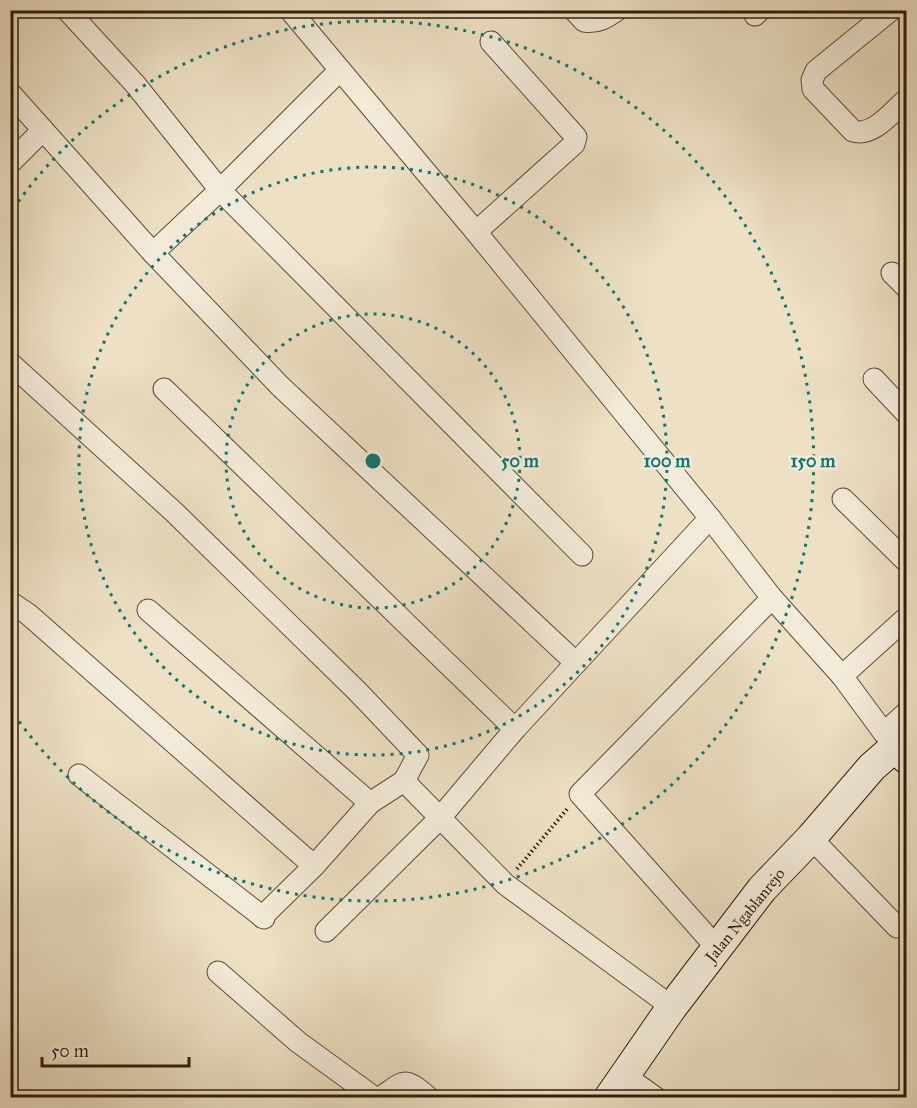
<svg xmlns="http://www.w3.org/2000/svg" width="917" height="1108" font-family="'IM FELL Great Primer',serif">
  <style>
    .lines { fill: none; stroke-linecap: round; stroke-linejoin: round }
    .street-casing { stroke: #5e4d39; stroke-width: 23 }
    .secondary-casing { stroke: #2f1c0b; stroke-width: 32 }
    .path { stroke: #2f1c0b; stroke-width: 4; stroke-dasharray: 1.5 3; stroke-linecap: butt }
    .street { stroke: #f3ebd9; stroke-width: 21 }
    .secondary { stroke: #f3ebd9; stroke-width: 30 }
    .ring { fill: none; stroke: #0f766e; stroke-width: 3; stroke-dasharray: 3 6 }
    .labels { text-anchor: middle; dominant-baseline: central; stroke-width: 5; stroke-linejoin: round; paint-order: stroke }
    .street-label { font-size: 16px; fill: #2f1c0b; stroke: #f3ebd9 }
    .centre { fill: #0f766e; stroke: #f3ebd9; stroke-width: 3 }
    .ring-label { font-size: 18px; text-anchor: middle; font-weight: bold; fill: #0f766e; stroke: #f3ebd9; stroke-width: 5; stroke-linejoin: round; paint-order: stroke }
  </style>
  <rect width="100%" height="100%" fill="#ede0c4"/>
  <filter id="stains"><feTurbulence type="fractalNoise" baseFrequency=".00333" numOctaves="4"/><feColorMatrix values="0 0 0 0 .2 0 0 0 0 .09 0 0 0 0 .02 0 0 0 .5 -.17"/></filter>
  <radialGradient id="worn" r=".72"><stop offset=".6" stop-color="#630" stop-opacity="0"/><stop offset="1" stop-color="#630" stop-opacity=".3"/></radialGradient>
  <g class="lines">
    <defs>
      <g id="street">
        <polyline points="67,10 135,84 220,190 582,555"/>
        <polyline points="290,10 476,232 710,518 772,598 842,676 884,733 896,746"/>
        <path d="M574 10 584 21C598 23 606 18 617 10"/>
        <path d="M891 10 816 71 812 80 813 89 853 131C873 137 892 112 906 100"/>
        <polyline points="755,15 760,10"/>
        <polyline points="10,93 153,253 220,190 340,70"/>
        <polyline points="10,163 43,130"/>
        <polyline points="476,232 574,144 576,137 491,42"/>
        <polyline points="153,253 280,386 576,663"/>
        <polyline points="892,273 906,287"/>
        <polyline points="10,363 174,512 357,691 418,755 404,781 505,884 672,1007"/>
        <polyline points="874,379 906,413"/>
        <polyline points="164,389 515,729"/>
        <polyline points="843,499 906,561"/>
        <polyline points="10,602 28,614 314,866"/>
        <polyline points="148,610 370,803 404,781"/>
        <polyline points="842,676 906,618"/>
        <polyline points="884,733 906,713"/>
        <polyline points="79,775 264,918"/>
        <polyline points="811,838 897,927"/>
        <polyline points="262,917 314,866 370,803"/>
        <polyline points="326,931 439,819 515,729 710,518"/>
        <polyline points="718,949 580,794 772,598"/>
        <polyline points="218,972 298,1042 375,1098"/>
        <polyline points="625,1076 656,1098"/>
        <path d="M380 1098C406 1080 403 1076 429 1098"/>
      </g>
      <polyline id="secondary" points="609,1098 672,1007 762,889 811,838 872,767 896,746 906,758"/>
    </defs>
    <use href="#street" class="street-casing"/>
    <use href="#secondary" class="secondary-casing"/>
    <polyline class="path" points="517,869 568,808"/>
    <use href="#street" class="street"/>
    <use href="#secondary" class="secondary"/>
  </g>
  <g class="ring">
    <circle cx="373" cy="461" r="147"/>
    <circle cx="373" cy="461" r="294"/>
    <path d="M13 209A440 440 0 1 1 13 713"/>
  </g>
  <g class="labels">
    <g class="street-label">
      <text transform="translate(745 915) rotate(-51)">Jalan Ngablanrejo</text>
    </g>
  </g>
  <circle cx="373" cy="461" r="9" class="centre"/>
  <g class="ring-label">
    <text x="520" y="467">50 m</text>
    <text x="667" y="467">100 m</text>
    <text x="813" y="467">150 m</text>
  </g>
  <rect width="917" height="1108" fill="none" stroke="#ede0c4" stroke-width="36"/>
  <rect x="12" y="12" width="893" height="1084" fill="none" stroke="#2f1c0b" stroke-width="3"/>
  <rect x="18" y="18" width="881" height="1072" fill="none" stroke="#2f1c0b" stroke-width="1.5"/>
  <path d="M42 1057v9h147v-9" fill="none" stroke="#2f1c0b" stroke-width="3"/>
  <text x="51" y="1057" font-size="18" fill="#2f1c0b" stroke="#f3ebd9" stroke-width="4.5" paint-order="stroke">50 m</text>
  <rect width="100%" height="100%" filter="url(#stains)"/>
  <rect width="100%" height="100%" fill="url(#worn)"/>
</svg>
